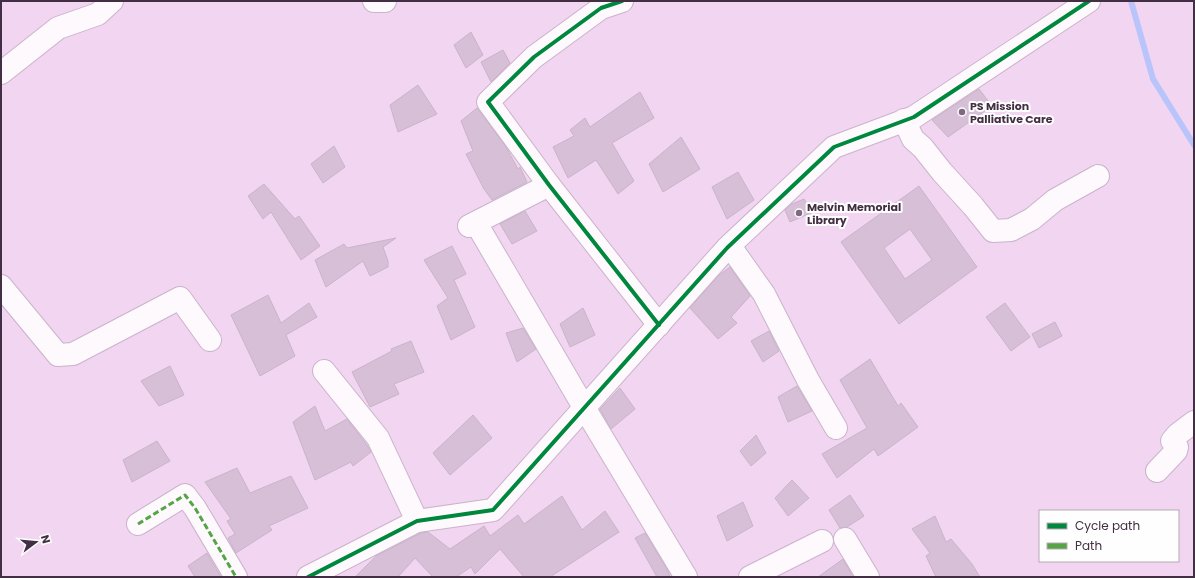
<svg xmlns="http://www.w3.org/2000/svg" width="1195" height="578" font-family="Poppins,sans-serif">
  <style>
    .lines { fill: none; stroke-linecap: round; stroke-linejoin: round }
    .stream { stroke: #b8c4fa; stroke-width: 6 }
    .building { fill: #d7c0d7; stroke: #c9b4c9; fill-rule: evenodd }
    .minor-casing { stroke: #cab4ca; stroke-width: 24 }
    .minor { stroke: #fdf9fd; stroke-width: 22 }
    .quiet { stroke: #55a446; stroke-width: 3; stroke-dasharray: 6 3; stroke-linecap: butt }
    .cycleway-casing { stroke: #fefefe; stroke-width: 6 }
    .cycleway { stroke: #00873e; stroke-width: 4 }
    .poi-dot { fill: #806980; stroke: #fefefe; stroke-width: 1.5 }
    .labels { text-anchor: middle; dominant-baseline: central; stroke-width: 4; stroke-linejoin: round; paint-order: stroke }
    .poi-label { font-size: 11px; font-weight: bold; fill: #432f43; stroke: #fefefe; text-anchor: start }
  </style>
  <rect width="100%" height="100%" fill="#f1d5f1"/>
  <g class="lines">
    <polyline class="stream" points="1131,1 1153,79 1194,145"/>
  </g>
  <g class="building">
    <polygon points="471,32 483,55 466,68 454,45"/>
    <polygon points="503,50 510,63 491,82 481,62"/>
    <polygon points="418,85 437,114 398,132 390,105"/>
    <polygon points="979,89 992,106 948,137 932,120"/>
    <polygon points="640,92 654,118 612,143 634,181 618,194 596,160 568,178 553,147 574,136 570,130 585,118 590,127"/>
    <polygon points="477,108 506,147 518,169 520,167 527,182 492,200 484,189 466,154 473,151 461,121"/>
    <polygon points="681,137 700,169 663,192 649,164"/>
    <polygon points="334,146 345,167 323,183 311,164"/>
    <polygon points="738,172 754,200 727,219 712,187"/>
    <polygon points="264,184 295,219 299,216 320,246 301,260 271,212 263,219 248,196"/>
    <path d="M919 186 977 267 899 324 841 242ZM910 229 932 260 905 279 884 248Z"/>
    <polygon points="804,199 813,212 790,222 785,210 792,204"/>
    <polygon points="525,211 537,231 512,244 500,224"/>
    <polygon points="396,238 383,247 388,261 388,267 370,276 363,261 326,287 315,260 344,244 347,248"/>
    <polygon points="452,246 466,274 454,280 475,327 451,340 437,306 448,298 424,260"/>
    <polygon points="730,267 750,296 731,317 737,323 718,339 690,308 718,276"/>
    <polygon points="268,295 281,323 309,303 317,317 286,335 295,356 260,376 231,315"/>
    <polygon points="1005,303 1030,337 1011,351 986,317"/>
    <polygon points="583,308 595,335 570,347 560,324"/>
    <polygon points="1055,322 1062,336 1039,348 1032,334"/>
    <polygon points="523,328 536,349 517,362 506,333"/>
    <polygon points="769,331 779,351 763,362 751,341"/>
    <polygon points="411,341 424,372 394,384 399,394 370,407 352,372 392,351 391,349"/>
    <polygon points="870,359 898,406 901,403 918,427 878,456 874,449 837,478 822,454 867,428 840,380"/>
    <polygon points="170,366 184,395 159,406 141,381"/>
    <polygon points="797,386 812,411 788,422 778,397"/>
    <polygon points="620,388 635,409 611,429 600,409"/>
    <polygon points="315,406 325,431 347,419 367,445 371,452 353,466 351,462 315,480 293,422"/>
    <polygon points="473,415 492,438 450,475 433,453"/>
    <polygon points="756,435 766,453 751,466 740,451"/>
    <polygon points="157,441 170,461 132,482 123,460"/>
    <polygon points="237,468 250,493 291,476 308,508 269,526 272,530 236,553 228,538 235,534 227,521 231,519 205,482"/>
    <polygon points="792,480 809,498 788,516 775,498"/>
    <polygon points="850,495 864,516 847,527 840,528 829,510"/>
    <polygon points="562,496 582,530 605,511 619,532 550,577 524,577 500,549 475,574 471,567 456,577 433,577 415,558 398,577 355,577 376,556 421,533 428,532 450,549 484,526 490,536 518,515 524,524"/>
    <polygon points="743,502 753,526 727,541 717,516"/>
    <polygon points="935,516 946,542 951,539 972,564 980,577 936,577 926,556 930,553 912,529"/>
    <polygon points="645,533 668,571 670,577 657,577 635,538"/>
    <polygon points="207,553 221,577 195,577 188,566"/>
    <polygon points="843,559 853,577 818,577"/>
  </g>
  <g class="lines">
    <defs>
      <g id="minor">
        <polyline points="374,1 385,1"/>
        <polyline points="622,1 601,8 534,57 488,102 549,185 659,325"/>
        <polyline points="1,73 58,28 98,14 112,1"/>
        <polyline points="904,120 913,139 923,148 942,172 973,206 993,231 1011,230 1032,219 1055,200 1098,176"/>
        <polyline points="476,223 585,409 686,577"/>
        <polyline points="469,226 549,185"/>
        <polyline points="730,246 764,294 808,380 836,428"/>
        <polyline points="1,286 58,355 73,354 180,298 210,340"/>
        <polyline points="324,371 378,438 417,521"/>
        <polyline points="1157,471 1176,451 1177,447 1172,441 1178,434 1194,422"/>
        <polyline points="138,524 185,495 195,508 236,577"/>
        <polyline points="845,539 868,577"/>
        <polyline points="308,577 417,521 493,510 727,248 834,147 914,117 1089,1"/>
        <polyline points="750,577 822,541"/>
      </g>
    </defs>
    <use href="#minor" class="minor-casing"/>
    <use href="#minor" class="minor"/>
    <polyline class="quiet" points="138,524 185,495 195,508 236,577"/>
    <defs>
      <g id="cycleway">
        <polyline points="622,1 601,8 534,57 488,102 549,185 659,325"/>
        <polyline points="308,577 417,521 493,510 727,248 834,147 914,117 1089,1"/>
      </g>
    </defs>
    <use href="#cycleway" class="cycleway-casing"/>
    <use href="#cycleway" class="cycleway"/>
  </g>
  <g class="poi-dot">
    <circle cx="962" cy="112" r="4"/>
    <circle cx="799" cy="213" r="4"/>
  </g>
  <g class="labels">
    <g class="poi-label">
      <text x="970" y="106">PS Mission<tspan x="970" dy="13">Palliative Care</tspan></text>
      <text x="807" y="207">Melvin Memorial<tspan x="807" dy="13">Library</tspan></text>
    </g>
  </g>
  <rect width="1195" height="578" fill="none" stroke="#432f43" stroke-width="4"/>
  <rect x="1039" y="510" width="140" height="52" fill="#fefefe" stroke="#b3abb3"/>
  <rect x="1047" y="523" width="20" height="6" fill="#00873e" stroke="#b3abb3"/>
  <text x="1075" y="530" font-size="12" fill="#432f43">Cycle path</text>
  <rect x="1047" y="543" width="20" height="6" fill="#55a446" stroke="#b3abb3"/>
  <text x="1075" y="550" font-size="12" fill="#432f43">Path</text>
  <g transform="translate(36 542) rotate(74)" stroke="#fefefe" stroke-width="3" paint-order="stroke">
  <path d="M0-3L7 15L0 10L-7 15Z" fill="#432f43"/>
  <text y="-6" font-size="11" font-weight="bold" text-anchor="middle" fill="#432f43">N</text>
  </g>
</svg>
